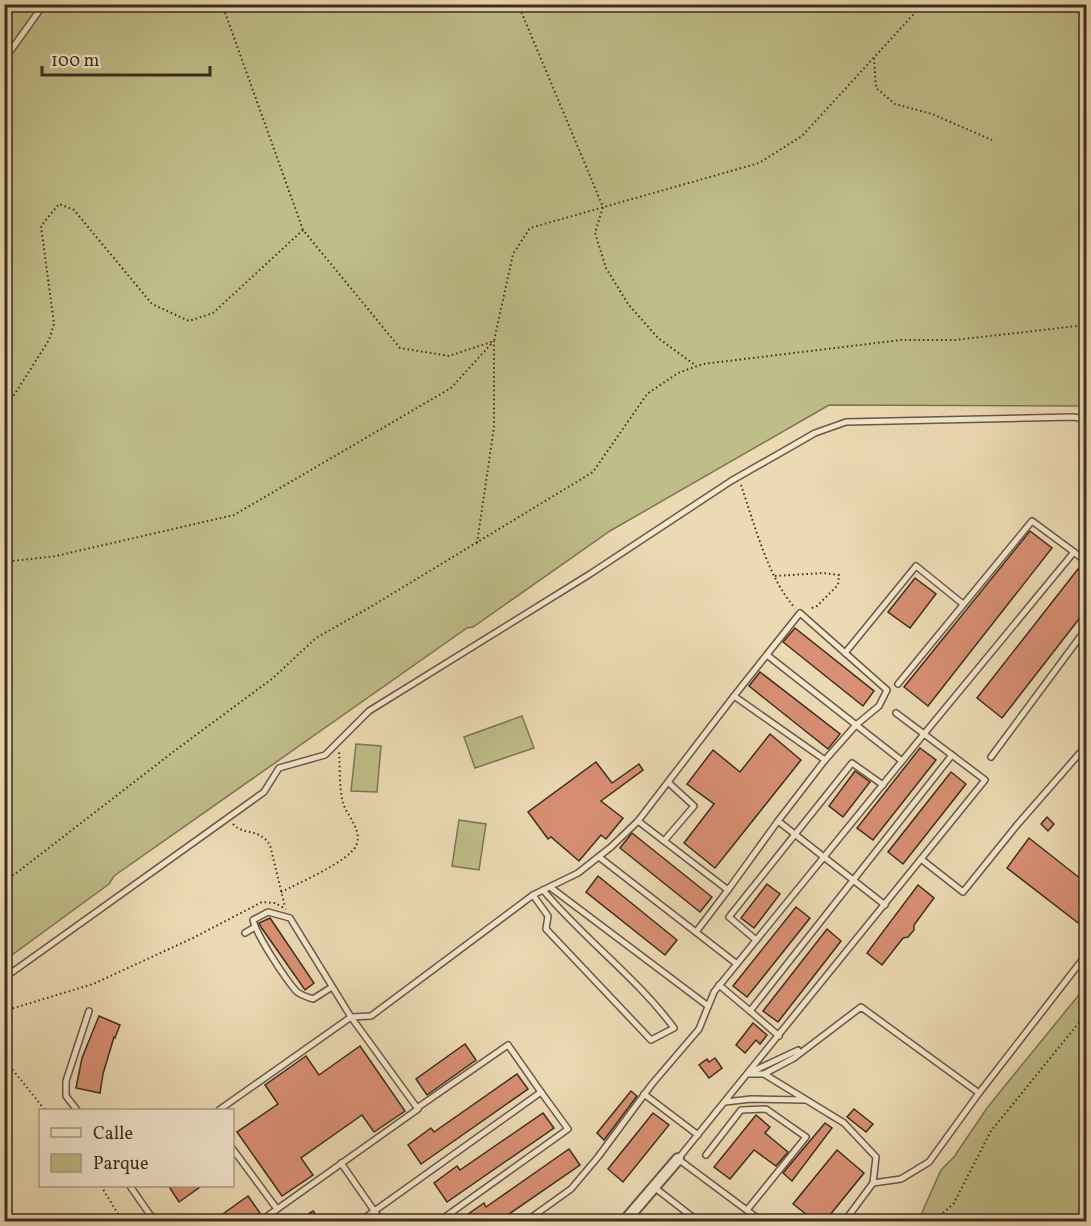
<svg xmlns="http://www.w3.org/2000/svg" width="1091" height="1226" font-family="Vollkorn,serif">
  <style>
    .green { fill: #bfbd88; stroke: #7e7554; stroke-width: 1.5 }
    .building { fill: #d88f73; stroke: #3d2d21; stroke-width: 1.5 }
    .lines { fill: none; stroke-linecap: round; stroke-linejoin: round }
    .lane-casing { stroke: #695846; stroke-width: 8 }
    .street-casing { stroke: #695846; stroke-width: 14 }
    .path { stroke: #3d2d21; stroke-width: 2; stroke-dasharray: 1.5 3; stroke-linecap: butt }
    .lane { stroke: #f3e7ce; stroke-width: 5 }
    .street { stroke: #f3e7ce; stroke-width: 10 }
  </style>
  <rect width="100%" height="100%" fill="#ecdab4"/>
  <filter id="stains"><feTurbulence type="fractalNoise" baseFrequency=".00333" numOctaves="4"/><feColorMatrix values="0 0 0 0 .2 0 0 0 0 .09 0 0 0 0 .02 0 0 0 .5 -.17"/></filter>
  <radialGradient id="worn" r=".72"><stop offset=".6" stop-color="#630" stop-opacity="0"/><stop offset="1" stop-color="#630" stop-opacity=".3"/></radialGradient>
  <g class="green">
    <polygon points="4,5 1086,5 1086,406 829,405 610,531 473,627 467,628 114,876 109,884 5,960"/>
    <polygon points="522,716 534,748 475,768 464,737"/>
    <polygon points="356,744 381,746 377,792 351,791"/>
    <polygon points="459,820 486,824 479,870 452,866"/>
    <polygon points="1086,986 1086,1221 912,1221 920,1217 941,1170 954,1157 987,1108"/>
  </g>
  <g class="building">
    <polygon points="1030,531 1052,548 928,706 904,687"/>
    <polygon points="1078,569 1086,575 1086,610 1002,718 977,698"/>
    <polygon points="915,578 936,594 910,628 888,612"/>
    <polygon points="795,628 874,691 863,706 783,642"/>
    <polygon points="760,672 840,734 828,749 749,686"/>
    <polygon points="770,734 801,760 715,868 684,843 714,804 687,784 713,750 740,772"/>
    <polygon points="920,748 936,760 873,840 857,828"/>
    <polygon points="596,762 612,783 639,764 643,770 601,801 623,818 606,839 601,835 579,861 551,837 548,839 528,812"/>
    <polygon points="855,771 870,782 843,817 829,806"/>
    <polygon points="951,772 966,784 903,864 888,852"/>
    <polygon points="1047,817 1054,824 1048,831 1041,824"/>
    <polygon points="632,833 712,897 700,912 620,848"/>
    <polygon points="1029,838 1086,883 1086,929 1007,868"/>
    <polygon points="598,876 677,940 665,955 586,892"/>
    <polygon points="767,884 780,894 754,928 741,918"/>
    <polygon points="918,885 934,898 914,925 914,930 908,937 903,938 882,965 867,953"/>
    <polygon points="796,907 810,918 747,997 733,986"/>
    <polygon points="270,918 314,983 305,990 261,927 259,923"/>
    <polygon points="827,929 841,941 778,1022 763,1011"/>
    <polygon points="99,1016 120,1025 115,1038 114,1037 103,1074 100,1093 76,1088 82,1058"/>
    <polygon points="753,1023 767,1035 760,1044 756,1040 745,1053 736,1045"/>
    <polygon points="465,1044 476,1060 427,1095 416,1079"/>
    <polygon points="360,1046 405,1111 374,1132 362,1115 301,1158 313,1175 282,1196 237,1132 278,1104 265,1085 306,1056 319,1075"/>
    <polygon points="715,1058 722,1068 709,1078 699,1065 707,1059 709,1062"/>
    <polygon points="517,1074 528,1089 421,1164 408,1145 431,1128 434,1132"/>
    <polygon points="631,1091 637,1096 604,1140 597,1133"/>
    <polygon points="854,1109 873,1124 866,1132 847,1117"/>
    <polygon points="543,1113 554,1128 447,1202 434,1183 457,1166 460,1170"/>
    <polygon points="653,1113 669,1125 623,1182 608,1169"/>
    <polygon points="756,1115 770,1127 765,1133 788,1152 776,1166 754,1150 730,1179 714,1167"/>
    <polygon points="825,1123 832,1128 792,1181 783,1173"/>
    <polygon points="569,1149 580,1165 499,1221 458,1221 484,1203 486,1207"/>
    <polygon points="837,1150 864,1173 825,1221 815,1221 793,1204"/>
    <polygon points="168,1185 203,1185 179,1202"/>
    <polygon points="248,1196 260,1213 248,1221 213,1221"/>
    <polygon points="313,1211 321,1221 297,1221"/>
  </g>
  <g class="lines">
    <defs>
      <g id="lane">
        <polyline points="4,60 44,4"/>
        <polyline points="1074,552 1086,562"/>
        <polyline points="845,653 916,566 963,604"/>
        <polyline points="767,655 902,761"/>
        <polyline points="734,696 800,613 887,690 879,706 856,725 825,760"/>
        <polyline points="896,713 924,734 1074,552 1032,521 898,684"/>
        <polyline points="991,757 1086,629"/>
        <polyline points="638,821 728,890 778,821"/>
        <polyline points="664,841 694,806 669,783"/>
        <polyline points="599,857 737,964"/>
        <polyline points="921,859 963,892 1017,825 1086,746"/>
        <polyline points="550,887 708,1006"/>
        <path d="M533 895 548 916 546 929 651 1040 674 1028C636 977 584 939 543 890"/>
        <polyline points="696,932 728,890"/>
        <polyline points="245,933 255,927"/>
        <polyline points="756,940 729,917 852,763 883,785"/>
        <polyline points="4,978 264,792 279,768 325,755 369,711 590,574 731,481 815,433 846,422 1073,417 1086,419"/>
        <polyline points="719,985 750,1011 952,755"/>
        <path d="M332 987 313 999C307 997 300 995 296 991 284 977 257 936 253 920L268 912 290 918 351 1017 371 1016 533 895 578 873 611 847 638 821 734 696 825 760 778 821 885 905"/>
        <polyline points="750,1011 779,1036"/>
        <polyline points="749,1073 798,1050"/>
        <polyline points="748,1074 764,1074 844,1123 876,1157 873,1183 844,1222"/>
        <polyline points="764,1074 794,1058 861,1007 979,1093 929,1162 901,1179 873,1183"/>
        <polyline points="979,1093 1086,955"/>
        <polyline points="644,1094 698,1135"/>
        <polyline points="725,1102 751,1099 805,1100"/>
        <polyline points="417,1108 508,1045 541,1092"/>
        <polyline points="77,1110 66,1096 66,1081 89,1011"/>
        <polyline points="219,1110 351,1017 418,1109 259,1222"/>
        <polyline points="232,1148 277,1209"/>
        <polyline points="706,1155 741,1110 766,1109 806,1137 747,1210"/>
        <polyline points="341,1163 382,1222"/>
        <polyline points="130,1186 155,1222"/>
        <polyline points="654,1187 699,1222"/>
        <polyline points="359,1222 541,1092 568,1129 438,1222"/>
        <polyline points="525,1222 571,1189 598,1157 652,1084 699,1029 714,992 924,734 985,780 678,1159 756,1217"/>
        <polyline points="753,1222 756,1217 762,1222"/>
      </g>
      <polyline id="street" points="624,1222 678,1159"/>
    </defs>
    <use href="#lane" class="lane-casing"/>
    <use href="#street" class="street-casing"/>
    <g class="path">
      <polyline points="222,4 303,230 400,348 449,356 494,341 513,254 530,228 759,163 802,136 923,4"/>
      <polyline points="518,4 603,207 595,233 606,268 628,304 658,338 695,365"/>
      <polyline points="874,58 876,88 895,104 932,114 992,140"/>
      <polyline points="4,411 49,340 54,324 41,226 59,204 74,210 152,304 189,321 213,313 303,230"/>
      <path d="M741 485C754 523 768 578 795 608"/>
      <polyline points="477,543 494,427 494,341"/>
      <polyline points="4,562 56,556 234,515 451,388 492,343"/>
      <polyline points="775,576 823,573 839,575 838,585 817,606 809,609"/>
      <path d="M233 824C244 836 258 827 270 845L285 907"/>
      <polyline points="4,879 15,874 173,752 273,678 316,638 367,609 593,472 647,394 678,373 703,364 901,340 955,340 1086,325"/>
      <path d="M281 892C297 884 349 861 356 846 363 830 347 816 343 803 339 787 340 768 339 752"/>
      <polyline points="4,1011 93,984 193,938 262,902 275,903 286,909"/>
      <polyline points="4,1059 45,1110"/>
      <polyline points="101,1186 123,1222"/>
      <polyline points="933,1222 954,1203 991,1131 1086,1014"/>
    </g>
    <use href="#lane" class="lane"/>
    <use href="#street" class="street"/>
  </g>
  <rect width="1091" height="1226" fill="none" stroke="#ecdab4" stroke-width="24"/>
  <rect x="6" y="6" width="1079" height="1214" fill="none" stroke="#3d2d21" stroke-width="3"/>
  <rect x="12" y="12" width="1067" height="1202" fill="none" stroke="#3d2d21" stroke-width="1.5"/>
  <rect x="39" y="1109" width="195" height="78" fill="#f3e7ce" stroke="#aa9d89" stroke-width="1.5"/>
  <rect x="51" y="1128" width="30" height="9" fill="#f3e7ce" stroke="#aa9d89" stroke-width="1.5"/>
  <text x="93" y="1139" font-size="18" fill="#3d2d21">Calle</text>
  <rect x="51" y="1154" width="30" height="18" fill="#bfbd88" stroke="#aa9d89" stroke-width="1.5"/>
  <text x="93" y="1169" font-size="18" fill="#3d2d21">Parque</text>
  <path d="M42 66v9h168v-9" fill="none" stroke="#3d2d21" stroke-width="3"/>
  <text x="51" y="66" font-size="18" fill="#3d2d21" stroke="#f3e7ce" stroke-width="4.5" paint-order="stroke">100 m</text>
  <rect width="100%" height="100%" filter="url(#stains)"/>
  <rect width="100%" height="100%" fill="url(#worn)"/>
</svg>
